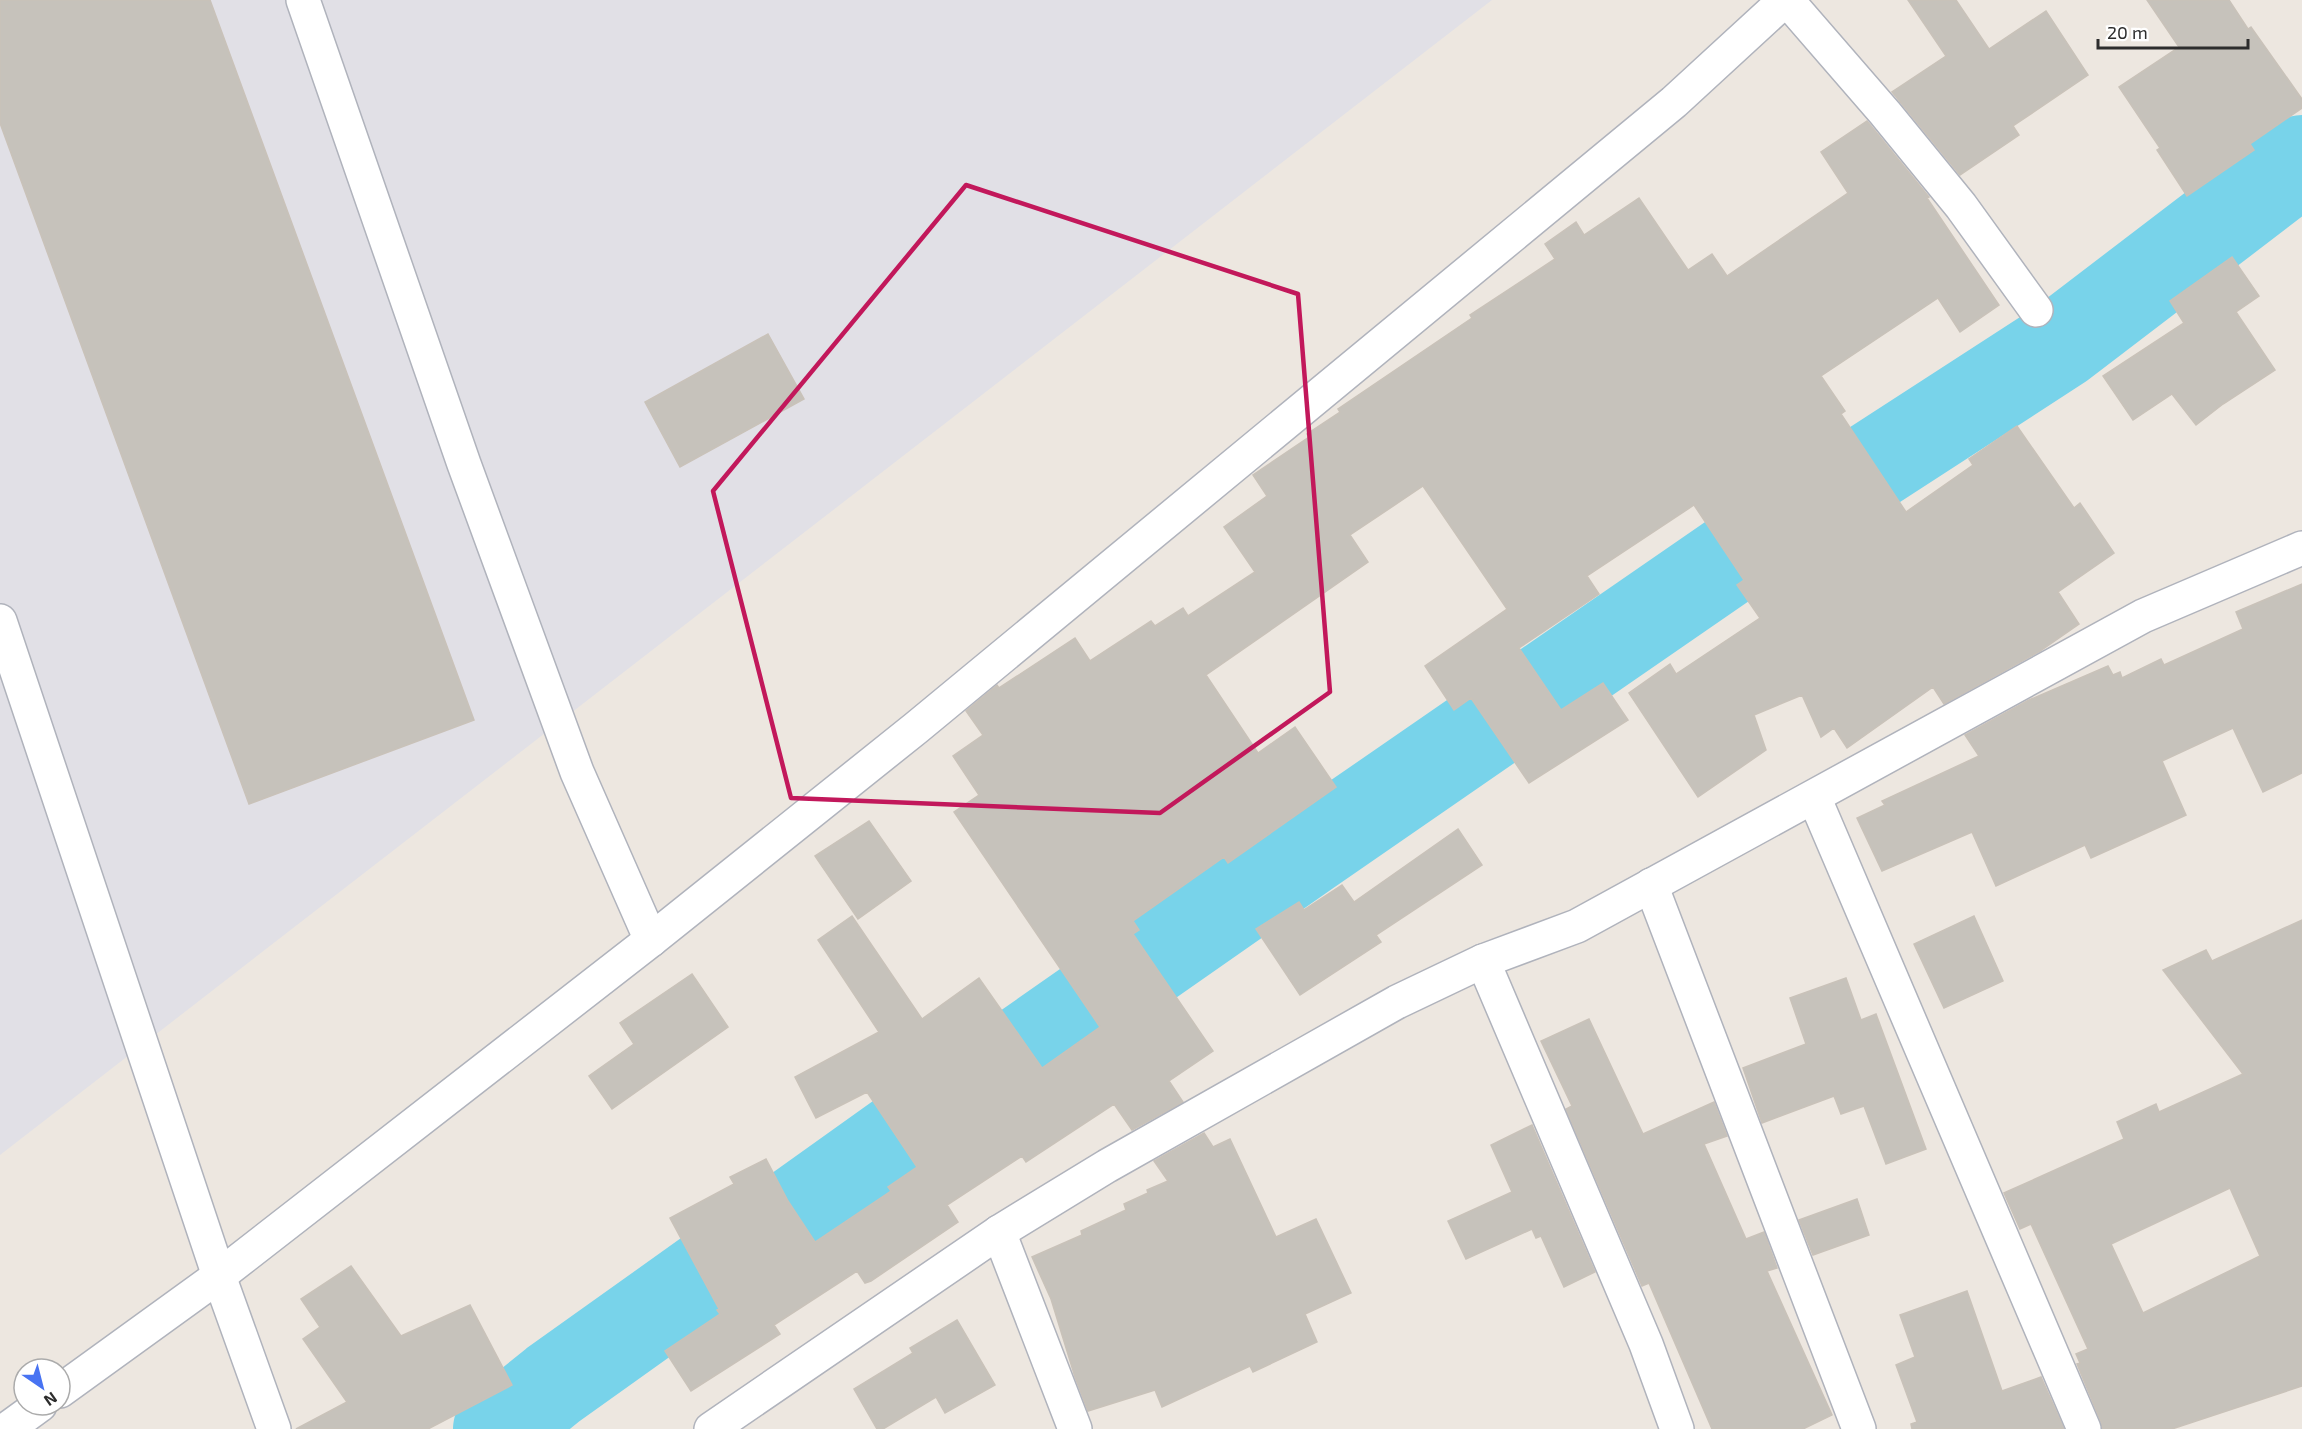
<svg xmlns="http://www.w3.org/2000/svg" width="2302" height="1429" font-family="'Exo 2',sans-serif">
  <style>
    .industrial { fill: #e1e0e6 }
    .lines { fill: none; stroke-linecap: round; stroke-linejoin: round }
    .river { stroke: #78d3ea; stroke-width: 90 }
    .building { fill: #c6c2bb; stroke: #c9c2b9; stroke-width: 1.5; fill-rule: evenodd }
    .minor-casing { stroke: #b0b3bc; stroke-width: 36 }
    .minor { stroke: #fff; stroke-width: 33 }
    .marked { fill: none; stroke: #c2185b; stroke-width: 4.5; stroke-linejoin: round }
  </style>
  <rect width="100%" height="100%" fill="#ede7e0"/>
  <polygon class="industrial" points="0,0 1492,0 0,1155"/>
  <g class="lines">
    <polyline class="river" points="498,1429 554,1384 987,1075 1309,850 1751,545 2061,344 2302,160"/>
  </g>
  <g class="building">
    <polygon points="0,0 210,0 474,720 249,804 0,123"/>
    <polygon points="1908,0 1956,0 1989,49 2046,11 2088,75 2013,126 2019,135 1960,175 1892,92 1946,56"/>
    <polygon points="2147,0 2229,0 2248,29 2251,27 2302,99 2302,108 2250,144 2254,150 2187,196 2157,150 2160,148 2119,87 2179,47"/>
    <polygon points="1867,121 1929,197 1927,198 1999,305 1960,332 1938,298 1821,376 1845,411 1841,414 1906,512 1973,465 1969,459 2017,426 2074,508 2080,503 2114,553 2058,592 2079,624 2040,651 1944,704 1933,687 1847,748 1834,728 1821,737 1802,695 1754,715 1766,750 1698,797 1629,693 1670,664 1676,674 1760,618 1737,585 1744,580 1694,505 1587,576 1599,594 1519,648 1561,710 1603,683 1628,720 1529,783 1471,698 1454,710 1425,666 1507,609 1423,486 1350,535 1368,562 1206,675 1258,753 1295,727 1336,787 1228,863 1224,857 1133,921 1139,930 1133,934 1213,1051 1169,1081 1183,1102 1132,1130 1114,1104 1026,1162 1022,1156 947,1205 958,1222 871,1281 865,1283 857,1271 774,1325 780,1334 691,1391 665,1351 720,1314 717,1310 719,1309 670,1218 734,1184 730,1177 766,1159 788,1201 815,1242 891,1191 888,1187 917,1167 867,1092 816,1118 795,1077 879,1032 818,940 852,916 922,1019 979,978 1042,1068 1100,1027 954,812 979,795 953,756 983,735 966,711 997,685 999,688 1075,638 1090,661 1151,621 1155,626 1183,608 1188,616 1255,572 1224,527 1267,496 1253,475 1309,437 1307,434 1340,412 1338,409 1472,318 1470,315 1555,259 1545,244 1576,222 1584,235 1639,198 1688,270 1712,254 1727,276 1848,193 1821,152"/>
    <polygon points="2232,257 2259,296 2236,312 2275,370 2223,404 2196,425 2172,394 2133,420 2103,376 2184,323 2170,301"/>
    <polygon points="768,334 804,399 680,467 645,402"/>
    <polygon points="2302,584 2302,773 2263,792 2233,728 2162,761 2186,815 2091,858 2085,845 1996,886 1972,832 1882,871 1857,818 1885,805 1882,801 1979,756 1965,735 2029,700 2108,666 2113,675 2120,672 2122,678 2161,659 2164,665 2243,629 2236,612"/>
    <polygon points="869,821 911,881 858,919 815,856"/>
    <polygon points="1458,829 1482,865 1376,935 1381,942 1300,995 1256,929 1299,902 1304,910 1342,885 1354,902"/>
    <polygon points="1974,916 2003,981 1944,1008 1914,944"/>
    <path d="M2302 920V1386L2172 1429H2102L2101 1422 2077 1364 2080 1363 2076 1354 2088 1349 2031 1224 2020 1229 2004 1193 2124 1139 2117 1122 2156 1104 2159 1112 2243 1074 2163 970 2206 950 2212 961ZM2230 1188 2260 1256 2143 1313 2111 1244Z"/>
    <polygon points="692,974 728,1027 612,1109 589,1076 634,1044 620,1023"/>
    <polygon points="1846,978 1861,1020 1876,1014 1926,1149 1886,1164 1864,1106 1841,1114 1834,1096 1762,1123 1743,1068 1806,1044 1790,998"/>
    <polygon points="1589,1019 1643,1134 1714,1102 1727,1136 1704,1144 1746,1239 1764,1232 1777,1268 1767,1271 1832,1415 1803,1429 1712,1429 1649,1283 1642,1286 1566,1109 1572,1106 1541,1041"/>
    <polygon points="1532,1125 1595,1272 1564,1287 1541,1236 1536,1238 1532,1229 1466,1259 1448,1221 1512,1192 1491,1145"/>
    <polygon points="1204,1133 1213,1147 1230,1139 1276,1237 1316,1219 1351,1293 1305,1314 1317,1342 1253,1372 1250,1366 1162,1407 1155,1390 1088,1411 1075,1377 1051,1299 1032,1257 1082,1235 1081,1231 1126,1210 1124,1204 1148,1193 1147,1190 1168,1181 1154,1161"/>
    <polygon points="1857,1199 1869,1235 1813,1255 1799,1220"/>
    <polygon points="351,1266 401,1336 470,1305 512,1385 428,1429 296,1429 347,1402 303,1339 320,1327 301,1299"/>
    <polygon points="1967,1291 2002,1391 2041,1377 2064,1429 1912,1429 1911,1424 1917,1422 1896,1365 1915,1357 1900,1315"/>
    <polygon points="957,1320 995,1385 945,1413 936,1397 883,1429 877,1429 854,1389 913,1353 910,1348"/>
  </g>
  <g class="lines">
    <defs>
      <g id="minor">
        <polyline points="303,0 464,464 577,772 651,940"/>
        <polyline points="1787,0 1885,113 1961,206 2036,310"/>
        <polyline points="0,621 219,1276 274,1429"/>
        <polyline points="1814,797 2084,1429"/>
        <polyline points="1651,885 1859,1429"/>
        <polyline points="1483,961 1646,1344 1677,1429"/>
        <polyline points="999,1232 1075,1429"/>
        <polyline points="60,1391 219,1276 651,940 916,728 1674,102 1785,0"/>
        <polyline points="7,1429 40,1405"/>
        <polyline points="711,1429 999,1232 1107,1166 1397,1002 1483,961 1577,926 2143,616 2302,548"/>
      </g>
    </defs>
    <use href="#minor" class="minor-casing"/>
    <use href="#minor" class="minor"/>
  </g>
  <path class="marked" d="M966 185 1298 294 1330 692 1160 813 791 798 713 491Z"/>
  <g transform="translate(42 1387) rotate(145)"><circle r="28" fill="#ffffff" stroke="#ababab" stroke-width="1.5"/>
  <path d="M0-4.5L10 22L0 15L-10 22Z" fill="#4873f2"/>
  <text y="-9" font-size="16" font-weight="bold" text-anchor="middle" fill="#2d2d2d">N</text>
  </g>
  <path d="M2098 39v9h150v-9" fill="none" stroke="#2d2d2d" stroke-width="3"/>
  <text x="2107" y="39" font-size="18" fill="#2d2d2d" stroke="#ffffff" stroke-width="4.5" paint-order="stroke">20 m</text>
</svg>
